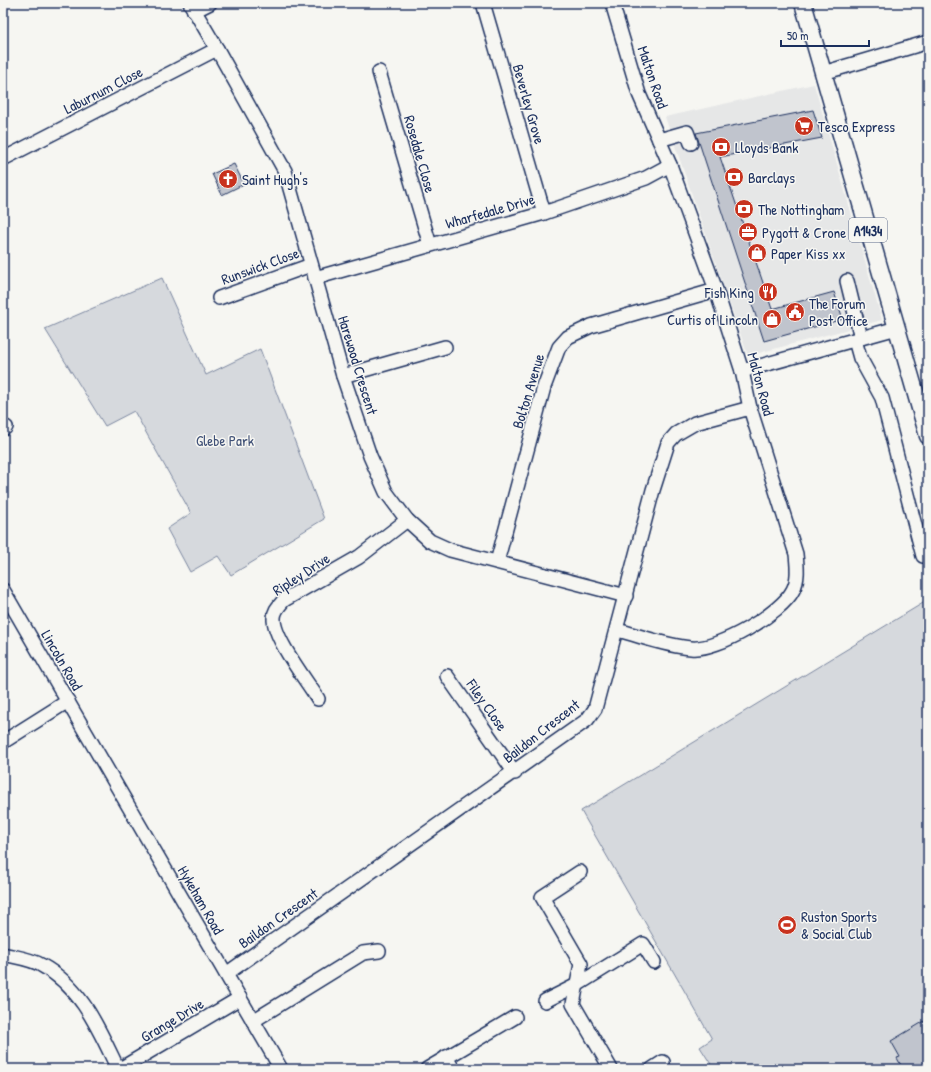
<svg xmlns="http://www.w3.org/2000/svg" width="931" height="1072" font-family="'Patrick Hand',sans-serif">
  <style>
    .built { fill: #e6e7e7 }
    .green { fill: #d6d9dd; stroke: #78849e }
    .building { fill: #c0c4cd; stroke: #1b2f5e }
    .lines { fill: none; stroke-linecap: round; stroke-linejoin: round }
    .minor-casing { stroke: #1b2f5e; stroke-width: 16 }
    .major-casing { stroke: #1b2f5e; stroke-width: 19 }
    .minor { stroke: #f6f6f2; stroke-width: 13 }
    .major { stroke: #f6f6f2; stroke-width: 16 }
    .labels { text-anchor: middle; dominant-baseline: central; stroke-width: 3; stroke-linejoin: round; paint-order: stroke }
    .shield { fill: #f6f6f2; stroke: #5d6b8a; stroke-width: 1 }
    .shield-label { font-size: 14px; font-weight: bold; fill: #1b2f5e }
    .street-label { font-size: 15px; fill: #1b2f5e; stroke: #f6f6f2 }
    .poi-label { font-size: 15px; fill: #1b2f5e; stroke: #f6f6f2; text-anchor: start }
    .park-label { font-size: 15px; fill: #405177; stroke: #f6f6f2 }
  </style>
  <rect width="100%" height="100%" fill="#f6f6f2"/>
  <filter id="ink" filterUnits="userSpaceOnUse"><feTurbulence type="fractalNoise" baseFrequency=".025" numOctaves="2"/><feDisplacementMap in="SourceGraphic" scale="8" xChannelSelector="R" yChannelSelector="G"/><feConvolveMatrix kernelMatrix="1 2 1 2 8 2 1 2 1" color-interpolation-filters="sRGB"/></filter>
  <g filter="url(#ink)">
    <polygon class="built" points="814,84 882,320 748,356 665,117"/>
    <g class="green">
      <polygon points="162,278 206,375 260,349 324,519 231,575 218,556 190,572 167,529 191,513 134,411 105,426 45,329"/>
      <polygon points="928,600 928,1069 714,1069 700,1047 712,1039 581,811"/>
    </g>
    <g class="building">
      <polygon points="813,110 822,138 720,157 772,309 834,292 843,319 764,341 696,133"/>
      <polygon points="234,164 244,184 222,195 212,174"/>
      <polygon points="928,1019 928,1069 903,1069 897,1058 900,1057 891,1041"/>
    </g>
    <g class="lines">
      <defs>
        <g id="minor">
          <polyline points="190,3 217,49 285,171 343,376 370,456 386,492 407,520 430,541 450,550 626,596"/>
          <polyline points="483,3 544,213"/>
          <path d="M612 3 639 94 670 165 716 290 742 371 750 408 796 554C797 565 799 579 793 590 782 613 717 651 691 648 666 646 641 636 617 630"/>
          <polyline points="194,11 210,3"/>
          <polyline points="379,72 430,245"/>
          <polyline points="823,73 928,42"/>
          <polyline points="659,140 687,132 691,143"/>
          <polyline points="3,159 217,49"/>
          <polyline points="315,278 544,213 646,178 670,165"/>
          <polyline points="847,281 861,338"/>
          <polyline points="219,298 311,265"/>
          <polyline points="855,340 860,358 882,398 923,556"/>
          <polyline points="742,371 897,328"/>
          <polyline points="343,376 445,347"/>
          <polyline points="3,429 6,427"/>
          <polyline points="497,562 544,387 559,347 568,337 591,326 716,290"/>
          <polyline points="3,590 281,1069"/>
          <polyline points="447,676 515,773"/>
          <path d="M318 699C307 681 273 638 274 618 274 610 279 606 284 600L359 557 407 520"/>
          <polyline points="3,742 68,701"/>
          <polyline points="580,872 542,897 581,964 573,1004 611,1069"/>
          <path d="M3 954C15 957 31 959 41 965 82 987 99 1030 118 1069"/>
          <polyline points="226,974 587,720 595,709 653,490 668,443 676,434 695,423 750,408"/>
          <polyline points="545,1001 577,985 643,944 654,962"/>
          <polyline points="253,1021 363,953 379,951"/>
          <polyline points="446,1057 453,1069"/>
          <polyline points="120,1069 240,998"/>
          <polyline points="427,1069 515,1017"/>
          <polyline points="652,1069 663,1062"/>
        </g>
        <polyline id="major" points="803,3 928,436"/>
      </defs>
      <use href="#minor" class="minor-casing"/>
      <use href="#major" class="major-casing"/>
      <use href="#minor" class="minor"/>
      <use href="#major" class="major"/>
    </g>
  </g>
  <defs>
    <symbol id="supermarket-disc" viewBox="-11 -11 22 22"><circle r="9.5" fill="#c8321e" stroke="#f6f6f2"/><path d="M-6-5.5h2.5l.6 2H6L4.5 2H-2.5L-4.4-4H-6ZM-1.5 3.2a1.3 1.3 0 1 0 .1 0ZM3 3.2a1.3 1.3 0 1 0 .1 0Z" fill="#fff"/></symbol>
    <symbol id="bank-disc" viewBox="-11 -11 22 22"><circle r="9.5" fill="#c8321e" stroke="#f6f6f2"/><path d="M-6-4H6V4H-6ZM0-2.3a2.3 2.3 0 1 0 0 4.6a2.3 2.3 0 1 0 0-4.6Z" fill="#fff"/></symbol>
    <symbol id="church-disc" viewBox="-11 -11 22 22"><circle r="9.5" fill="#c8321e" stroke="#f6f6f2"/><path d="M-1.2-6h2.4v3.5h3.3v2.4h-3.3V6h-2.4V-.1h-3.3v-2.4h3.3Z" fill="#fff"/></symbol>
    <symbol id="office-disc" viewBox="-11 -11 22 22"><circle r="9.5" fill="#c8321e" stroke="#f6f6f2"/><path d="M-6-3h4V-5.5h4V-3h4V5H-6ZM-1-4.5V-3h2v-1.5ZM-6 0V1H6V0Z" fill="#fff"/></symbol>
    <symbol id="shop-disc" viewBox="-11 -11 22 22"><circle r="9.5" fill="#c8321e" stroke="#f6f6f2"/><path d="M-5-2.5h2.3a2.7 3.5 0 0 1 5.4 0H5L5.5 6h-11ZM-1.5-2.5h3a1.5 2.3 0 0 0-3 0Z" fill="#fff"/></symbol>
    <symbol id="restaurant-disc" viewBox="-11 -11 22 22"><circle r="9.5" fill="#c8321e" stroke="#f6f6f2"/><path d="M-5-6h1v4h1v-4h1v4h1v-4h1v5L-1.5 .5V6h-2V.5L-5-1ZM5-6V6H3V1.5H1.5Q1.5-4 5-6Z" fill="#fff"/></symbol>
    <symbol id="civic-disc" viewBox="-11 -11 22 22"><circle r="9.5" fill="#c8321e" stroke="#f6f6f2"/><path d="M-.6-6.5H3V-4.5H.6V-3L4-1V1h2V6H-6V1h2V-1L-.6-3ZM-1.2 2.5V6h2.4V2.5Z" fill="#fff"/></symbol>
    <symbol id="stadium-disc" viewBox="-11 -11 22 22"><circle r="9.5" fill="#c8321e" stroke="#f6f6f2"/><path d="M0-5a6.5 5 0 1 0 0 10a6.5 5 0 1 0 0-10ZM-3.5-1.8h7v3.6h-7Z" fill="#fff"/></symbol>
  </defs>
  <g fill-rule="evenodd">
    <use href="#supermarket-disc" x="793" y="115" width="22" height="22"/>
    <use href="#bank-disc" x="710" y="136" width="22" height="22"/>
    <use href="#bank-disc" x="723" y="166" width="22" height="22"/>
    <use href="#church-disc" x="217" y="168" width="22" height="22"/>
    <use href="#bank-disc" x="733" y="198" width="22" height="22"/>
    <use href="#office-disc" x="737" y="221" width="22" height="22"/>
    <use href="#shop-disc" x="746" y="242" width="22" height="22"/>
    <use href="#restaurant-disc" x="757" y="281" width="22" height="22"/>
    <use href="#civic-disc" x="784" y="301" width="22" height="22"/>
    <use href="#shop-disc" x="761" y="308" width="22" height="22"/>
    <use href="#stadium-disc" x="776" y="914" width="22" height="22"/>
  </g>
  <g class="labels">
    <rect class="shield" x="849" y="218" width="38" height="24" rx="3"/>
    <g class="shield-label">
      <text x="868" y="230">A1434</text>
    </g>
    <g class="street-label">
      <text transform="translate(653 77) rotate(71)">Malton Road</text>
      <text transform="translate(103 90) rotate(-27)">Laburnum Close</text>
      <text transform="translate(529 104) rotate(74)">Beverley Grove</text>
      <text transform="translate(420 154) rotate(74)">Rosedale Close</text>
      <text transform="translate(490 211) rotate(-16)">Wharfedale Drive</text>
      <text transform="translate(260 266) rotate(-20)">Runswick Close</text>
      <text transform="translate(358 365) rotate(73)">Harewood Crescent</text>
      <text transform="translate(761 384) rotate(75)">Malton Road</text>
      <text transform="translate(528 391) rotate(-73)">Bolton Avenue</text>
      <text transform="translate(301 574) rotate(-33)">Ripley Drive</text>
      <text transform="translate(62 660) rotate(60)">Lincoln Road</text>
      <text transform="translate(487 705) rotate(55)">Filey Close</text>
      <text transform="translate(541 731) rotate(-38)">Baildon Crescent</text>
      <text transform="translate(201 900) rotate(60)">Hykeham Road</text>
      <text transform="translate(278 918) rotate(-35)">Baildon Crescent</text>
      <text transform="translate(172 1020) rotate(-31)">Grange Drive</text>
    </g>
    <g class="poi-label">
      <text x="818" y="126">Tesco Express</text>
      <text x="735" y="147">Lloyds Bank</text>
      <text x="748" y="177">Barclays</text>
      <text x="242" y="179">Saint Hugh's</text>
      <text x="758" y="209">The Nottingham</text>
      <text x="762" y="232">Pygott &amp; Crone</text>
      <text x="771" y="253">Paper Kiss xx</text>
      <text x="754" y="292" text-anchor="end">Fish King</text>
      <text x="809" y="303">The Forum<tspan x="809" dy="17">Post Office</tspan></text>
      <text x="758" y="319" text-anchor="end">Curtis of Lincoln</text>
      <text x="801" y="916">Ruston Sports<tspan x="801" dy="17">&amp; Social Club</tspan></text>
    </g>
    <g class="park-label">
      <text x="225" y="440">Glebe Park</text>
    </g>
  </g>
  <rect width="931" height="1072" fill="none" stroke="#f6f6f2" stroke-width="16"/>
  <rect x="8" y="8" width="915" height="1056" fill="none" stroke="#1b2f5e" stroke-width="1.5" filter="url(#ink)"/>
  <path d="M781 40v6h88v-6" fill="none" stroke="#1b2f5e" stroke-width="2"/>
  <text x="787" y="40" font-size="12" fill="#1b2f5e" stroke="#f6f6f2" stroke-width="3" paint-order="stroke">50 m</text>
</svg>
